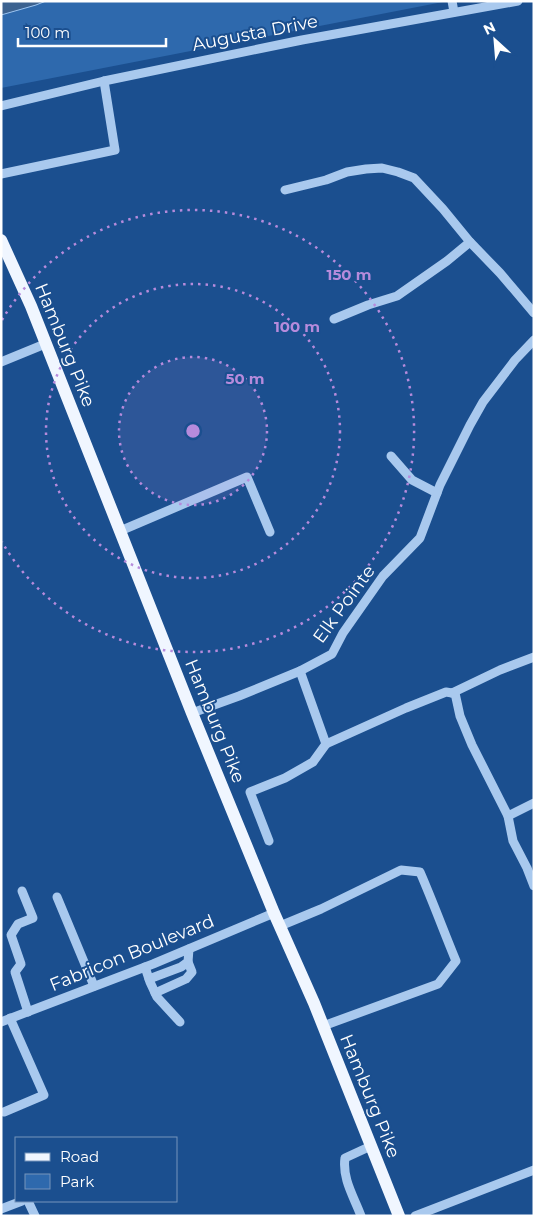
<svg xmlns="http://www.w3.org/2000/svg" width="535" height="1217" font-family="Montserrat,sans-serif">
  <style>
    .green { fill: #2e69ad }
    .water { fill: #3c6290; stroke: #9cc4f0 }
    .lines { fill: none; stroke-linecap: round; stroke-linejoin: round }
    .minor { stroke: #a9c9ee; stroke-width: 9 }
    .major { stroke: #f0f6ff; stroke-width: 12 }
    .ring { fill: none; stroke: #b68bdc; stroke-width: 2.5; stroke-dasharray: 2.5 5 }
    .labels { text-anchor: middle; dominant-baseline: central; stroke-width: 4; stroke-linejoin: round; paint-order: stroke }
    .street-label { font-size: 18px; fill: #fff; stroke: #1b4f8f }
    .centre { fill: #b68bdc; stroke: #1b4f8f; stroke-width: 2.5 }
    .ring-label { font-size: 15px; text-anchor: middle; font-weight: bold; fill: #b68bdc; stroke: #1b4f8f; stroke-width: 4; stroke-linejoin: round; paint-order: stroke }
  </style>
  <rect width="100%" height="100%" fill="#1b4f8f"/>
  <polygon class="green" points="1,1 448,1 1,88"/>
  <polygon class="water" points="1,1 46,1 36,5 1,15"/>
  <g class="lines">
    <g class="minor">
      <polyline points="452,1 454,12"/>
      <polyline points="1,106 104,81 302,40 518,1"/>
      <polyline points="1,174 115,150 104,81"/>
      <polyline points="285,190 326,180 347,172 366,169 382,168 398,172 414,178 443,209 470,242 500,273 534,313"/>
      <polyline points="334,319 368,305 397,296 447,261 470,242"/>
      <polyline points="1,362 45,344"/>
      <polyline points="391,456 412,480 437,493"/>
      <polyline points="120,531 247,477 270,532"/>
      <polyline points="300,671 326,744 406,708 446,692 452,693 500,670 534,657"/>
      <polyline points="452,693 455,693 460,716 472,745 508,816 513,841 527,868 534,886"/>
      <polyline points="192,713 239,696 300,671 332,654 343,633 383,576 420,538 440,485 470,425 483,402 515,360 534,340"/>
      <polyline points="508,816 534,803"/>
      <polyline points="269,841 250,792 285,778 313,762 326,744"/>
      <polyline points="22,891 33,918 18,924 11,935 21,964 15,972 28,1012"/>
      <polyline points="57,897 94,986"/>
      <path d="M280 926 321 909 401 870 420 872C433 902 444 932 456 961L438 984 323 1026"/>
      <polyline points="145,967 150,982 157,997 180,1022"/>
      <polyline points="149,979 181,967 188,962 189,949"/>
      <polyline points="155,993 186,979 192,972 188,962"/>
      <polyline points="1,1022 153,964 274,913"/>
      <polyline points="4,1112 44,1095 10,1018"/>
      <polyline points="28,1201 35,1216"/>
      <polyline points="1,1209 22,1201"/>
      <path d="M361 1216C354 1197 342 1179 345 1158L371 1146"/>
      <polyline points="415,1216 534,1170"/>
    </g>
    <polyline class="major" points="1,240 31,306 192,713 274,913 314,1003 399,1216"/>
  </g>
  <circle cx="193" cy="431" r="74" fill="#b68bdc" fill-opacity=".12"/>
  <g class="ring">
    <circle cx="193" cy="431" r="74"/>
    <circle cx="193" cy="431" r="147"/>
    <path d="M2 320A221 221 0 1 1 2 542"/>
  </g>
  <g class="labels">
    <g class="street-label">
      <text transform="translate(255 33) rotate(-11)">Augusta Drive</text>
      <text transform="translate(65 345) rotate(68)">Hamburg Pike</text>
      <text transform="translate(344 604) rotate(-54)">Elk Pointe</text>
      <text transform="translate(215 721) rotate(68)">Hamburg Pike</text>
      <text transform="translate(132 953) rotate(-22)">Fabricon Boulevard</text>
      <text transform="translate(370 1096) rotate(68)">Hamburg Pike</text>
    </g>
  </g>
  <circle cx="193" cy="431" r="8" class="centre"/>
  <g class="ring-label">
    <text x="349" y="280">150 m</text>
    <text x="297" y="332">100 m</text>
    <text x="245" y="384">50 m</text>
  </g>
  <rect width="535" height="1217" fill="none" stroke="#ffffff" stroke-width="5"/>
  <rect x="15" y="1137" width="162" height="65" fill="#1b4f8f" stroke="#7695bc"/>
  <rect x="25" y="1153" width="25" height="8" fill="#f0f6ff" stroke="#7695bc"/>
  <text x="60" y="1162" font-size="15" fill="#ffffff">Road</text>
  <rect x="25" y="1174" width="25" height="15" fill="#2e69ad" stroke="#7695bc"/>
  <text x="60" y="1187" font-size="15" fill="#ffffff">Park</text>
  <g transform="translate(495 40) rotate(334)" stroke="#1b4f8f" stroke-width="4" paint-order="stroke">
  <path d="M0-4L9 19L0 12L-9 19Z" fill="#ffffff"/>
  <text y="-8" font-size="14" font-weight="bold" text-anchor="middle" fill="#ffffff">N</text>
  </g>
  <path d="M18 38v8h148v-8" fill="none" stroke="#ffffff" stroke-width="2.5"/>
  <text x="25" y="38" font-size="15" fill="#ffffff" stroke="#1b4f8f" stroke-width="4" paint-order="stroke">100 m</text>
</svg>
